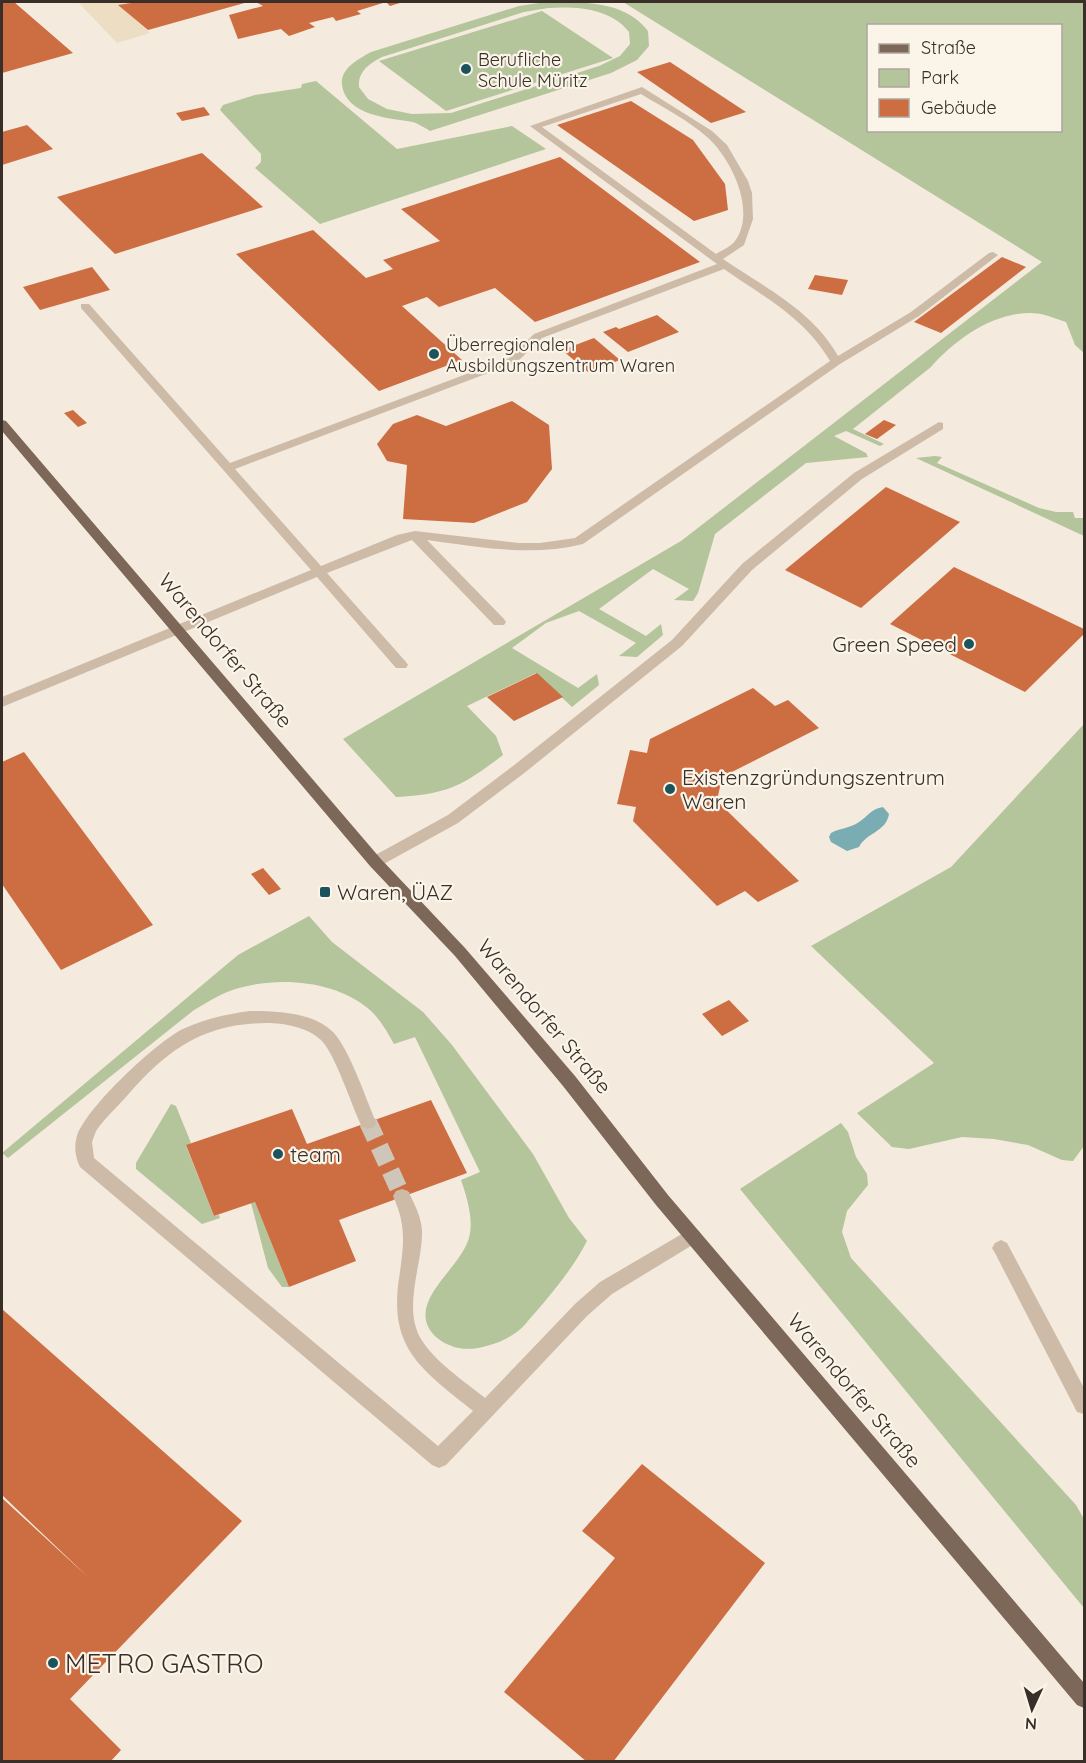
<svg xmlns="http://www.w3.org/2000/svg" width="1086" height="1763" font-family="Quicksand,sans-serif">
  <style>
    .green { fill: #b4c49b; fill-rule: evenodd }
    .plaza { fill: #edddc3 }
    .water { fill: #7aacb3 }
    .building { fill: #cd6d42 }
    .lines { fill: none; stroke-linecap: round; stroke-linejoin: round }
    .minor-tunnel { stroke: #cfc5b9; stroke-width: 18; stroke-dasharray: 18 9; stroke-linecap: butt }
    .minor { fill: #cdbba8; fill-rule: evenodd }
    .major { fill: #7c6759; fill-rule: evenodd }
    .poi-dot { fill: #1b545d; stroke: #fbf4e9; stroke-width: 2 }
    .labels { text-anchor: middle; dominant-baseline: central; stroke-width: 4.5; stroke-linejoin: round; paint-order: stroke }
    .far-poi-label { font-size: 18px; fill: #392f28; stroke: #fbf4e9; text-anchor: start }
    .poi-label { font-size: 21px; fill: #392f28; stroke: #fbf4e9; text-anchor: start }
    .street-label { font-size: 21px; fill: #392f28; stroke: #fbf4e9 }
    .near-poi-label { font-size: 26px; fill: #392f28; stroke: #fbf4e9; text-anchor: start }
  </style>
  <rect width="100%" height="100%" fill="#f4eadd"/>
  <g class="green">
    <path d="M546 2C581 2 625 0 648 31L649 46 637 60 611 73 430 131C425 128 419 124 413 122 390 118 346 116 342 85 340 68 359 59 371 52L519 6ZM548 8C576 6 611 8 629 32L630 44 620 56 599 66 451 113 412 114 387 109 368 99 359 87C358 71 369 64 382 57L524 12Z"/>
    <path d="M623 2H1084V353L1075 345 1066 322C1054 318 1043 313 1030 313 992 313 955 340 931 367L853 429 884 444 880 446 846 431 834 436 866 453 868 457 806 463 715 534 698 593 693 601 674 600 689 589 653 569 599 609 646 636 661 624 663 635 637 657 619 656 636 643 579 611 546 623 512 648 578 688 597 674 599 685 572 707 536 673 467 706 496 736 503 755C462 786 449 794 396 797L343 739 681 541 1042 262ZM868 26H1060V130H868Z"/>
    <polygon points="542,11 613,58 446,111 379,61"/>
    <polygon points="316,81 397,149 512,126 546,149 320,224 255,168 261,162 261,154 220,110 223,105 255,95 301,88 302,84"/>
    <polygon points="935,456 942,457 937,463 1039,508 1056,512 1073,512 1075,518 1084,518 1084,536 916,458"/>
    <polygon points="1084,724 1084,1146 1073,1161 1062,1160 1028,1145 994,1139 962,1137 909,1149 892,1147 857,1113 934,1063 811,946 951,867"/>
    <path d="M309 916 332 942 423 1012 452 1045 533 1154 569 1218 587 1241C573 1268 554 1291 534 1314 529 1319 524 1327 518 1331 503 1343 473 1353 454 1347 443 1343 431 1336 427 1324 417 1294 460 1268 469 1238 474 1220 467 1197 461 1180L480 1172 415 1037 394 1044C387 1032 381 1020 370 1010 337 981 281 976 239 988 223 992 208 1002 194 1010L8 1158 2 1153 238 955Z"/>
    <polygon points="171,1104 176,1106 191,1143 186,1146 214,1216 219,1215 220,1218 202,1224 136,1169 136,1163"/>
    <polygon points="841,1123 848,1132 856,1157 867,1174 868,1185 847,1211 842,1232 851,1258 1076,1505 1084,1519 1084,1608 740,1189"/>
    <polygon points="255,1202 289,1287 282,1287 268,1268 251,1203"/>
  </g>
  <polygon class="plaza" points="78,2 138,2 119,5 150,33 117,43"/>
  <path class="water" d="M883 807 889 814C886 832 867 832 859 847L847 851 831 842 829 837 831 833C840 828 851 828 859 822 868 816 871 809 883 807Z"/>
  <g class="building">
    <polygon points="2,2 14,2 73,53 2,73"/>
    <polygon points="138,2 248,2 148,30 118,5"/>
    <polygon points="256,2 403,2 390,6 386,2 357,11 361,14 336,21 333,17 309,23 315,27 289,36 281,29 238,39 229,15 263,6"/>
    <polygon points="670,62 746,112 711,123 637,72"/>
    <polygon points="631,101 693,140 725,184 728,210 694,221 557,125"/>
    <polygon points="204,107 210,115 182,121 176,113"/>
    <polygon points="27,125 53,149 2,165 2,132"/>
    <polygon points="202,153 263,207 115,254 57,197"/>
    <polygon points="560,157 700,262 535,322 495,288 439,307 427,297 402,306 462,360 379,391 236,254 313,230 366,278 393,269 383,260 440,241 401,209"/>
    <polygon points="1002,257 1026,267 941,333 914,322"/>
    <polygon points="92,267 110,290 40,310 23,287"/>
    <polygon points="815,275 848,280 842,295 808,289"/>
    <polygon points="657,315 679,332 628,352 603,332 616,327 619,329"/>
    <polygon points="594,338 620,360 588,372 562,350"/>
    <polygon points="512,401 549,425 552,469 527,502 474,523 403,519 407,465 387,461 377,444 393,424 417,415 446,426"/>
    <polygon points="73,410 87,423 78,427 64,413"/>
    <polygon points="884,420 896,425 877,439 865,434"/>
    <polygon points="886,487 960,522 861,608 785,570"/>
    <polygon points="954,567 1084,629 1084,634 1025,692 890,624"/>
    <polygon points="537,673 563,697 514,721 487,697"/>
    <polygon points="753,688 775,706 788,700 819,728 722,777 717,801 799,881 758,902 745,891 717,906 633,821 636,807 617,804 630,750 647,753 650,739"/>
    <polygon points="24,752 153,925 61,970 2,884 2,762"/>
    <polygon points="263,868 281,889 269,895 251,874"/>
    <polygon points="729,1000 749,1021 722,1036 702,1014"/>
    <polygon points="431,1100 467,1173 339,1220 356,1261 289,1287 255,1202 214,1216 186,1145 292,1109 307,1144"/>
    <polygon points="2,1309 242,1521 70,1699 121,1750 110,1762 2,1762 2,1498 89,1578 2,1495"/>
    <polygon points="642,1464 765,1563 613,1762 587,1762 504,1692 615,1558 582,1531"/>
  </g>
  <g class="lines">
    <polyline class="minor-tunnel" points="368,1122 402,1196"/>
    <g class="minor">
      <path d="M642 87 712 131 727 145 748 181 752 193 753 219 744 245 723 259C764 287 813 311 838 356L911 312 989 253 993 252 998 255 919 316 840 364 583 544C531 557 480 547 427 540L504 619 506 622 504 625H494L412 540 327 573 406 662 408 665 406 668H396L317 577 2 707V697L311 570 81 308V304H89L230 463 509 358 534 334 717 264 530 126ZM641 94C662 107 688 120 707 137 731 158 757 211 735 241 732 246 722 250 716 254L542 127ZM724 269C764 297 805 318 830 361L575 538 540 543H519L415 531 397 535 321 566 235 469 517 362 542 338Z"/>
      <polygon points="939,422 943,423 943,429 862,479 752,570 682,646 523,774 458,823 380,866 370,866 368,862 370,858 448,815 513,766 672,640 742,564 854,473"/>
      <path d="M250 1011C276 1011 314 1012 334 1033 350 1051 366 1099 376 1122L374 1127 368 1129 362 1127C352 1107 335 1053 321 1040 307 1027 284 1023 266 1023 202 1024 167 1050 126 1097 116 1108 105 1118 96 1131L92 1142 94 1158 438 1446 473 1411C418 1367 387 1347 400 1272 404 1241 406 1225 393 1196L396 1191 402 1189 408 1191C414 1203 421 1216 422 1230 423 1264 402 1307 421 1339 435 1362 464 1381 485 1398L575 1304 600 1282 687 1231 693 1228 699 1231 702 1236 699 1241 612 1294 587 1316 446 1465 439 1468 432 1465 80 1167C75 1157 74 1146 77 1136 86 1108 156 1042 183 1029 204 1019 227 1014 250 1011Z"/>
      <polygon points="1001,1240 1007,1243 1084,1388 1084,1414 1077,1412 995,1253 992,1248 995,1243"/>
    </g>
    <polygon class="major" points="2,420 6,421 380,858 465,948 575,1076 668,1195 1084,1683 1084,1708 1077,1705 656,1205 563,1086 455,956 370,866 2,431"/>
  </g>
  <g class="poi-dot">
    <circle cx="466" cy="69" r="6"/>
    <circle cx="434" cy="354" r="6"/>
    <circle cx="969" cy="644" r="6"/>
    <circle cx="670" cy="789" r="6"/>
    <rect x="319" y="886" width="12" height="12" rx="3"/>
    <circle cx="278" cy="1154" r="6"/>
    <circle cx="53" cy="1663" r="6"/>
  </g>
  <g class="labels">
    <g class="far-poi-label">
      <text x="478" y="59">Berufliche<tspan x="478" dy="21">Schule Müritz</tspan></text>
      <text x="446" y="344">Überregionalen<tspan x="446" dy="21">Ausbildungszentrum Waren</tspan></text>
    </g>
    <g class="poi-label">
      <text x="957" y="644" text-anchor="end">Green Speed</text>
      <text x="682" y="777">Existenzgründungszentrum<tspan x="682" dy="24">Waren</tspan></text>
      <text x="337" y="892">Waren, ÜAZ</text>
      <text x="290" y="1154">team</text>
    </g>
    <g class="street-label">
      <text transform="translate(226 650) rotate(50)">Warendorfer Straße</text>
      <text transform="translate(545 1016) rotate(50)">Warendorfer Straße</text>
      <text transform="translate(855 1390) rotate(50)">Warendorfer Straße</text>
    </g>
    <g class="near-poi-label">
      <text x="65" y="1663">METRO GASTRO</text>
    </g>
  </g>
  <rect width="1086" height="1763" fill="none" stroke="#392f28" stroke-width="6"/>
  <rect x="867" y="24" width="195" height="108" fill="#fbf4e9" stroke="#ada59c" stroke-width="1.5"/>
  <rect x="879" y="44" width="30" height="9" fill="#7c6759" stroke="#ada59c" stroke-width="1.5"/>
  <text x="921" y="54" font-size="18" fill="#392f28">Straße</text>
  <rect x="879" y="69" width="30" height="18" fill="#b4c49b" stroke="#ada59c" stroke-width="1.5"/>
  <text x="921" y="84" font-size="18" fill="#392f28">Park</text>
  <rect x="879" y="99" width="30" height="18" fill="#cd6d42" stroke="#ada59c" stroke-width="1.5"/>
  <text x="921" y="114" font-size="18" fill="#392f28">Gebäude</text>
  <g transform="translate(1032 1709) rotate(184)" stroke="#fbf4e9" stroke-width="4.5" paint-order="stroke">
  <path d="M0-4.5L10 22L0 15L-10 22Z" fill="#392f28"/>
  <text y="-9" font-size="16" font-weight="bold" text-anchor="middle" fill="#392f28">N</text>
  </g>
</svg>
